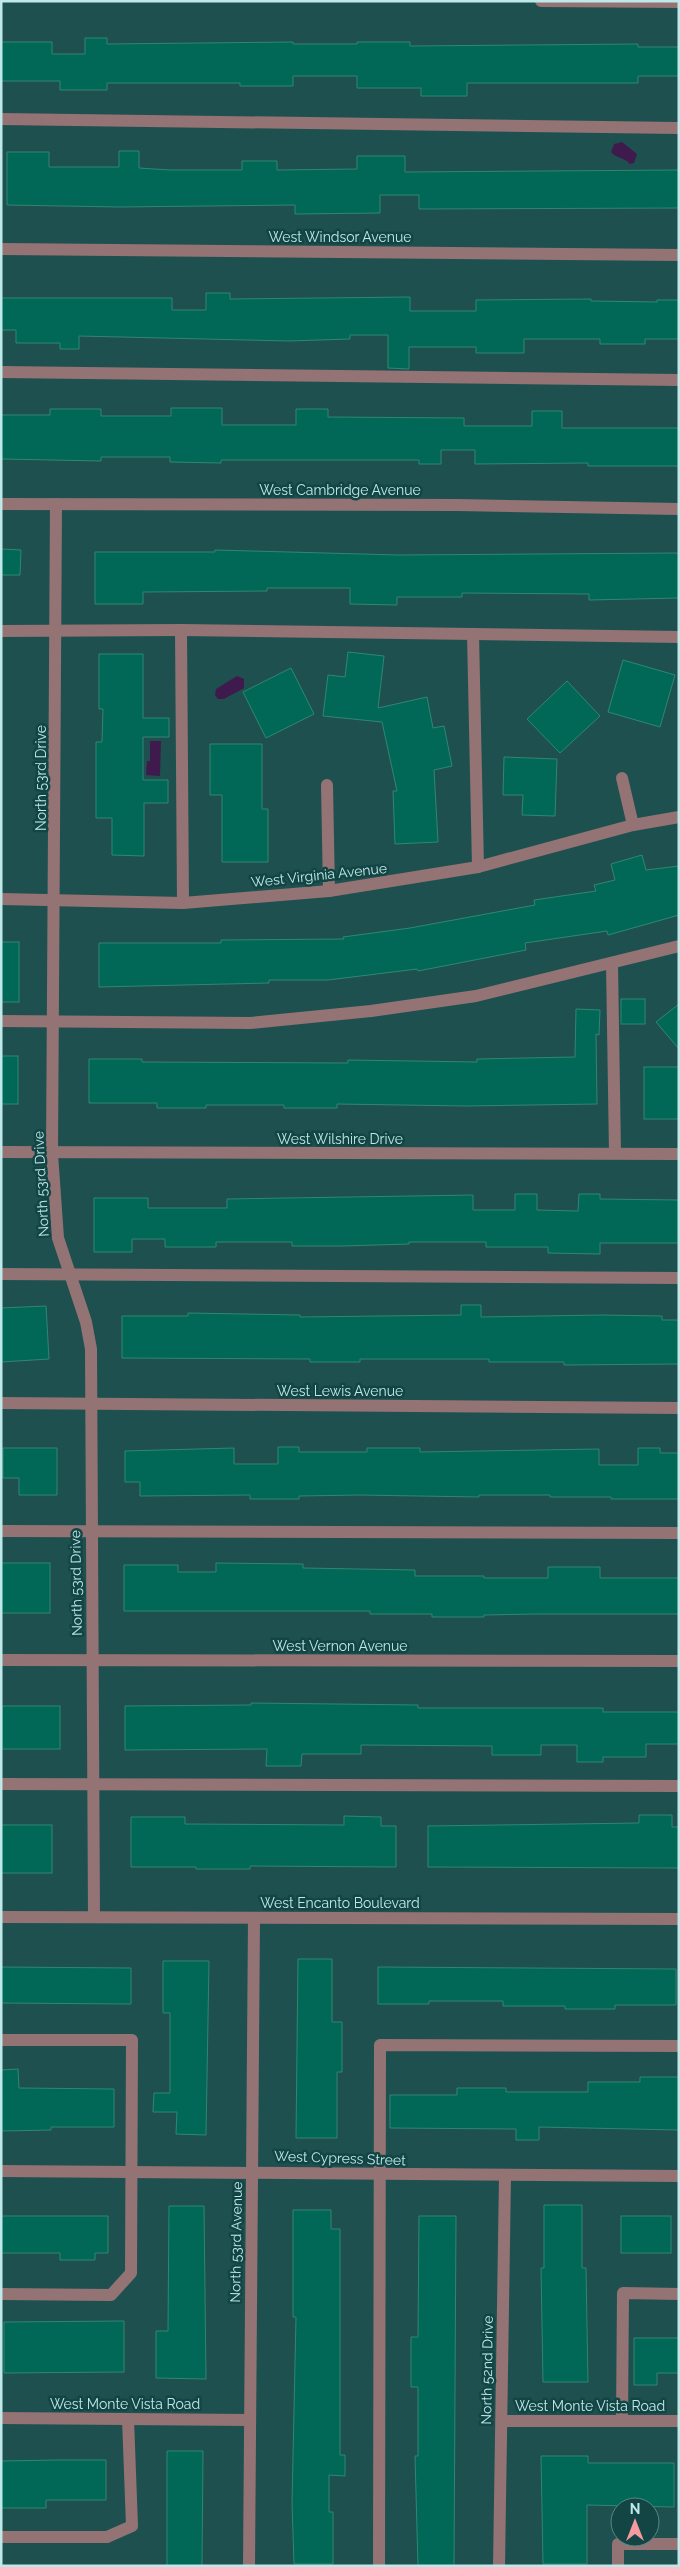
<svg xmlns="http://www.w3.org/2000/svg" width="680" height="2567" font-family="Raleway,sans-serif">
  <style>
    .water { fill: #3f1a4d }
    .building { fill: #016857; stroke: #318673 }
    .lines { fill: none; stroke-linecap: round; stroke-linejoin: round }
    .minor { stroke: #947374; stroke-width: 12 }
    .labels { text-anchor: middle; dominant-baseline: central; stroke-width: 5; stroke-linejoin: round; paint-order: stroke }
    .street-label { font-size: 14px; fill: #bfe9e9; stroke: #134545 }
  </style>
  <rect width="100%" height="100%" fill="#1f5050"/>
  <g class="water">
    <path d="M622 142 637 154 634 163 630 164C624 157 617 159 611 152L614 144Z"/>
    <polygon points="237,676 244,679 244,688 224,699 218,699 215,695 216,689"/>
    <polygon points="150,741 161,741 160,776 146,775 147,761 150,761"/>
  </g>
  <g class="building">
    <polygon points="85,38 107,38 107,44 293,42 293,44 357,44 357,42 410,42 410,46 638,44 638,47 679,47 679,76 638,76 638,83 467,83 467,96 421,96 421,88 357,88 357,76 293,76 293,86 240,86 240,83 107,83 107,90 60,90 60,81 1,81 1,42 52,42 52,54 85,54"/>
    <polygon points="119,151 139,151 139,168 170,170 242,170 242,161 277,161 277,170 357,169 357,156 405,156 405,172 679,170 679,208 419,209 419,195 380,195 380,213 295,214 295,205 119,207 7,205 7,152 49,152 49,167 119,167"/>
    <polygon points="206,293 230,293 230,299 410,297 410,311 476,311 476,300 591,299 591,301 657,302 657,300 679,300 679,339 645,339 645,344 600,344 600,339 524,339 524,353 476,353 476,347 409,347 409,369 388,368 388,335 350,335 350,339 289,341 79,336 79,349 60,349 60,343 16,343 16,330 1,330 1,298 172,298 172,310 206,310"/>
    <polygon points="171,408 222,408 222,425 296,425 296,409 328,409 328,417 464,418 464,426 532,426 532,411 562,411 562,428 679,428 679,466 588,466 588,463 475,464 475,450 441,450 441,464 419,464 419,460 221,460 221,463 170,462 170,457 101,457 101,461 1,459 1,415 50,415 50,409 101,409 101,416 171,416"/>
    <polygon points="1,549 21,550 20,575 1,575"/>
    <polygon points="215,550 398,555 679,553 679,598 589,600 589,594 462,593 462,597 397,597 397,605 350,604 350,588 267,588 267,591 143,592 143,604 95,604 95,552 215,552"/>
    <polygon points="348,652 384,656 378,708 427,697 433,728 444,726 452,766 434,770 438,842 395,844 393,791 397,791 382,722 323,716 328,675 345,677"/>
    <polygon points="99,654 143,654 143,718 169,718 169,737 143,737 143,780 168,780 168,803 144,803 144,856 112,855 112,818 96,818 96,742 102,742 103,709 99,709"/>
    <polygon points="623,660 675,675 660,727 608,712"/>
    <polygon points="291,668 314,714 266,738 243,692"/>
    <polygon points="567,681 600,716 560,753 527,719"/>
    <polygon points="210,744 262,744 262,809 268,809 268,862 222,862 222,795 210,795"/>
    <polygon points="504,757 557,759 555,816 522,815 523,795 503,795"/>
    <polygon points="642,855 646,870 679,866 679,915 608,935 607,931 525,943 526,950 418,971 417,969 328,980 269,980 269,983 99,987 99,943 221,943 221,940 344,939 343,937 410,928 535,905 534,900 596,891 594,885 615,880 611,864"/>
    <rect x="1" y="942" width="18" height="60"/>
    <rect x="621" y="999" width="24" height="25"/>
    <polygon points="679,1004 679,1049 656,1022"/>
    <polygon points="576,1009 600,1010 599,1035 596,1034 597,1104 466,1106 337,1104 337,1108 284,1108 284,1105 206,1105 206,1108 157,1108 157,1103 89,1103 89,1059 142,1059 142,1062 348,1063 348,1060 477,1062 477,1059 575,1057"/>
    <rect x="1" y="1056" width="17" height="48"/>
    <rect x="644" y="1067" width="35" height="52"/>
    <polygon points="515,1194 537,1194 537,1210 578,1211 579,1194 600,1194 600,1199 679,1200 679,1243 600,1243 600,1254 548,1253 548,1247 486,1247 486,1242 409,1242 409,1244 344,1246 292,1246 292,1242 216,1242 216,1247 165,1247 165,1239 132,1239 132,1252 94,1252 94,1198 148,1198 148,1208 227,1208 227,1199 473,1195 473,1210 515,1210"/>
    <polygon points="461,1305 481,1305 481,1317 602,1315 662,1316 662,1320 679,1320 679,1364 564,1365 564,1362 489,1362 489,1359 360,1359 360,1362 310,1362 310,1359 122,1358 122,1316 188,1316 188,1313 300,1315 300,1317 461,1315"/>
    <polygon points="46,1306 49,1359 1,1362 1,1308"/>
    <polygon points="278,1447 299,1447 299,1452 367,1452 367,1448 420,1448 420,1452 599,1449 599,1465 638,1465 638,1448 660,1448 660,1453 679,1453 679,1499 611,1499 611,1497 550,1497 550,1495 479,1495 479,1497 359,1495 299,1496 299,1499 250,1499 250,1495 140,1496 140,1482 125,1482 125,1451 234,1448 234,1464 278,1464"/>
    <polygon points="3,1448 57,1448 57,1495 19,1495 19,1478 3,1478"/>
    <rect x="1" y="1563" width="49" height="50"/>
    <polygon points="216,1563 303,1564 303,1568 415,1570 415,1576 484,1576 484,1578 548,1578 548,1567 600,1567 600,1578 679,1578 679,1614 537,1614 484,1615 484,1617 432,1617 432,1614 370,1614 370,1611 124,1611 124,1565 178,1565 178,1572 216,1572"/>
    <polygon points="251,1703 418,1705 418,1708 603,1708 603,1712 679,1712 679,1744 646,1744 646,1757 603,1757 603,1762 577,1762 577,1745 541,1745 541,1755 492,1755 492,1746 361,1745 361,1754 302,1754 301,1766 266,1766 267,1749 125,1750 125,1706 251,1705"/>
    <rect x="2" y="1706" width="58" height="43"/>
    <polygon points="639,1815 672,1815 672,1827 679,1827 679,1868 428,1867 428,1826 639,1823"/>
    <polygon points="344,1816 381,1817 381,1826 396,1826 396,1867 250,1866 250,1869 196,1869 196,1867 131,1867 131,1817 185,1817 185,1824 344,1825"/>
    <rect x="1" y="1825" width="51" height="48"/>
    <polygon points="298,1959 332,1959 332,2022 342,2022 342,2072 337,2072 337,2138 296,2138"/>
    <polygon points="163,1961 209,1961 206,2135 176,2134 177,2112 153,2112 154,2093 170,2093 170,2013 163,2013"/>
    <polygon points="1,1967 131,1968 131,2004 1,2003"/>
    <polygon points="378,1967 676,1969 676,2005 615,2005 615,2009 565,2009 565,2006 503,2006 503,2001 429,2001 429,2004 378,2004"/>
    <polygon points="18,2069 19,2088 114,2089 114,2127 51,2127 51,2130 1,2131 1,2070"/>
    <polygon points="640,2077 679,2077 679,2130 539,2127 539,2140 516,2140 516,2129 390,2128 390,2095 457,2095 457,2088 506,2088 506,2092 588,2092 588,2082 640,2082"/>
    <polygon points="544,2205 582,2205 582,2268 586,2268 588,2382 543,2382 541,2268 544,2268"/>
    <polygon points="169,2206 204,2206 206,2379 156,2378 156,2331 168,2331"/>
    <polygon points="293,2210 331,2210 331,2229 340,2229 340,2455 345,2455 345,2476 329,2475 329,2512 333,2512 333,2564 294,2564 292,2503 296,2317 293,2317"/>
    <polygon points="1,2216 108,2216 108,2253 95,2253 95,2260 60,2260 60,2253 1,2253"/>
    <polygon points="419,2216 456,2216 454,2566 418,2566 415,2456 418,2456 418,2387 411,2387 411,2337 418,2337"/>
    <rect x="621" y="2216" width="50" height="37"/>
    <polygon points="124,2321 124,2372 4,2373 4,2322"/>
    <polygon points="634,2338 679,2338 679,2373 657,2373 657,2385 634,2385"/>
    <polygon points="167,2451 203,2451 202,2566 167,2566"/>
    <polygon points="541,2456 588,2456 588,2463 674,2463 674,2507 587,2505 587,2564 543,2564"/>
    <polygon points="58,2460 106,2460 106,2500 46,2500 46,2508 1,2508 1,2461"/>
  </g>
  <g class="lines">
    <g class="minor">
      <polyline points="541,1 679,2"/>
      <polyline points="1,119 679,128"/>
      <polyline points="1,249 679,255"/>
      <polyline points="1,372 679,380"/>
      <polyline points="1,504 457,505 679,509"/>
      <polyline points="56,504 52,1154 58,1238 86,1322 91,1349 94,1917"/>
      <polyline points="181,630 183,903"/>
      <polyline points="1,631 181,630 679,637"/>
      <polyline points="473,634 478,867"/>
      <polyline points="622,778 633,825"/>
      <polyline points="327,785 329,891"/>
      <polyline points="1,899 183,903 329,891 478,867 633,825 679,817"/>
      <polyline points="612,963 615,1153"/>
      <polyline points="1,1021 250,1023 371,1011 476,996 679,946"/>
      <polyline points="1,1152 679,1154"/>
      <polyline points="1,1274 679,1278"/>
      <polyline points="1,1403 679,1408"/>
      <polyline points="1,1531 679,1533"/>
      <polyline points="1,1660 679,1661"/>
      <polyline points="1,1784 679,1786"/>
      <polyline points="1,1917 679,1919"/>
      <polyline points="1,2040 132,2040 131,2273 111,2295 1,2294"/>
      <polyline points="1,2171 679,2176"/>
      <polyline points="1,2418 249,2420"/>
      <polyline points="502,2421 679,2421"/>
      <polyline points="622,2421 623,2293 679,2294"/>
      <polyline points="1,2537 107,2537 132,2526 128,2419"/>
      <polyline points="249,2566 254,1918"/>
      <polyline points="379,2566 380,2045 679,2046"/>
      <polyline points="499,2566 505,2176"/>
      <polyline points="618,2566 618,2544 679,2544"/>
    </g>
  </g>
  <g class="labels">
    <g class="street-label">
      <text x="340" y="237">West Windsor Avenue</text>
      <text x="340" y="490">West Cambridge Avenue</text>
      <text transform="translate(41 778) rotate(-90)">North 53rd Drive</text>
      <text transform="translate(319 875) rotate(-6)">West Virginia Avenue</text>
      <text x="340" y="1139">West Wilshire Drive</text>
      <text transform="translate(41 1184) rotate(-93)">North 53rd Drive</text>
      <text x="340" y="1391">West Lewis Avenue</text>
      <text transform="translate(76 1583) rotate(-91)">North 53rd Drive</text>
      <text x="340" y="1646">West Vernon Avenue</text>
      <text x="340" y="1903">West Encanto Boulevard</text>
      <text transform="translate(340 2158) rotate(2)">West Cypress Street</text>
      <text transform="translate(236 2242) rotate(-89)">North 53rd Avenue</text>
      <text transform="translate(487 2370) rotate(-89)">North 52nd Drive</text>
      <text x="125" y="2404">West Monte Vista Road</text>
      <text x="590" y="2406">West Monte Vista Road</text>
    </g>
  </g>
  <rect width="680" height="2567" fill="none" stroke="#bfe9e9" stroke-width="5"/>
  <g transform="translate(635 2522)"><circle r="24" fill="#134545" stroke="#588787"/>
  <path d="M0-4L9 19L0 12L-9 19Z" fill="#f49aa0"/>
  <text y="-8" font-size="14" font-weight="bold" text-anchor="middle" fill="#bfe9e9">N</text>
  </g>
</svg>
